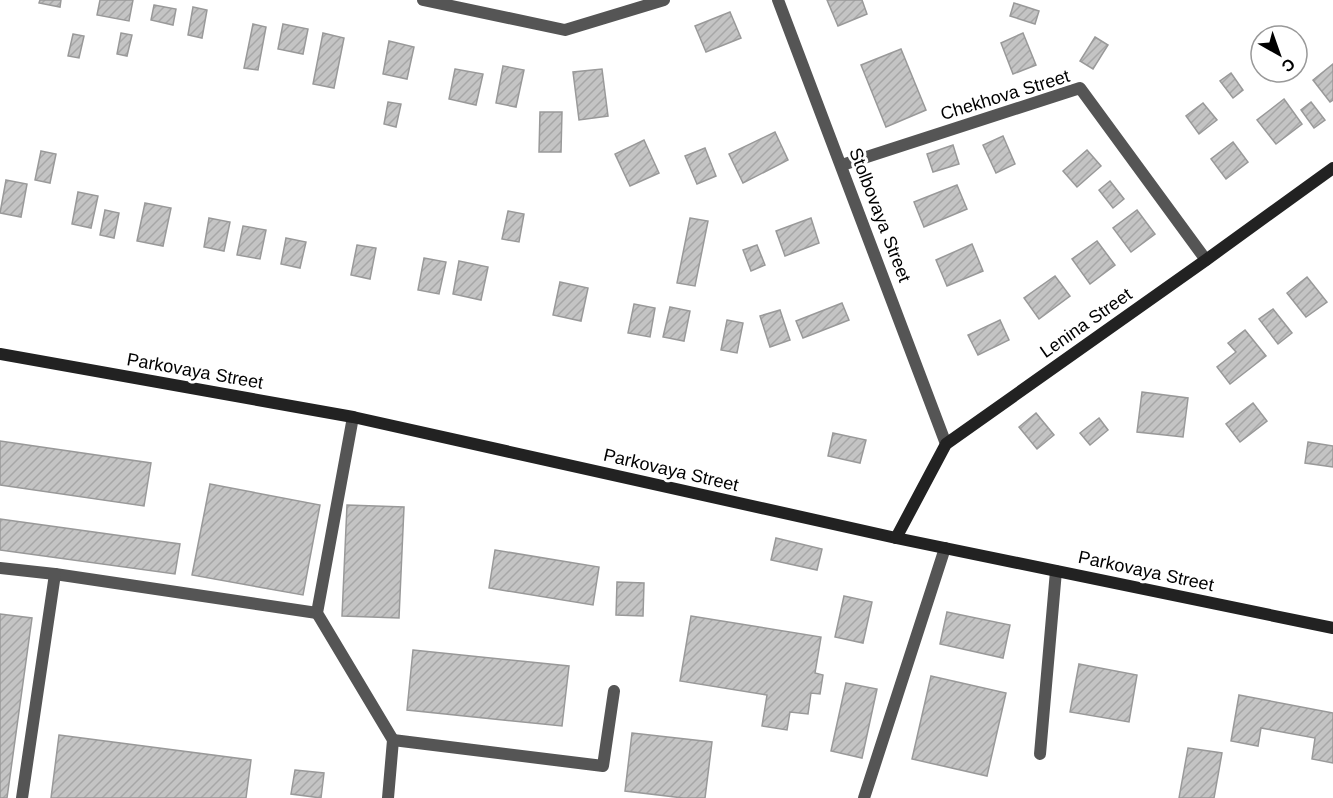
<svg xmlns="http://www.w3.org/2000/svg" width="1333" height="798" font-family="Helvetica,sans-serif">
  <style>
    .building { fill: url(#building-hatch); stroke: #999; stroke-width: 1.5 }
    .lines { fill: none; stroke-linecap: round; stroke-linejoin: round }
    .lane { stroke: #555; stroke-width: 12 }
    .street { stroke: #555; stroke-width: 12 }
    .secondary { stroke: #222; stroke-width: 12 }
    .labels { text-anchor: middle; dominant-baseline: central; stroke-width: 6; stroke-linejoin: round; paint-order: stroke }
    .street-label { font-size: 18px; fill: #000; stroke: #fff }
  </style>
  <defs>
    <pattern id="building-hatch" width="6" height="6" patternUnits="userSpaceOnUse" patternTransform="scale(1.5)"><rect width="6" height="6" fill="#c4c4c4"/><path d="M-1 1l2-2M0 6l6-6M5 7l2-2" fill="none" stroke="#a7a7a7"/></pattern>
  </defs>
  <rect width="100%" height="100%" fill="#fff"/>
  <g class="building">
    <polygon points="40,0 61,0 60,7 39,3"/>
    <polygon points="100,0 133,0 129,21 97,15"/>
    <polygon points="827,0 862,0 867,14 838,26"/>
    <polygon points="1014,3 1039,11 1035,24 1010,16"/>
    <polygon points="154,5 176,9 173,25 151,20"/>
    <polygon points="193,7 207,10 202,38 188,35"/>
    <polygon points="730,12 741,38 706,52 695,26"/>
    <polygon points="253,24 266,27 258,70 244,68"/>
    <polygon points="283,24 308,29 303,54 278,49"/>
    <polygon points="121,33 132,35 127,56 117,54"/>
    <polygon points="323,33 344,38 334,88 313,84"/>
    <polygon points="1023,33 1036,65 1013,74 1001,43"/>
    <polygon points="73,34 84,36 79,58 68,56"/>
    <polygon points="1095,37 1108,45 1093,69 1080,61"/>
    <polygon points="389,41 414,47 407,79 383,74"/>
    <polygon points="901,49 926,110 886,127 861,65"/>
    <polygon points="1333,64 1333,100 1330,102 1313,80"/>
    <polygon points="503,66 524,70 516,107 496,103"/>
    <polygon points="455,69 483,74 476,105 449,99"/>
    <polygon points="602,69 608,116 579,120 573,72"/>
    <polygon points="1231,73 1243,90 1233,98 1220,81"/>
    <polygon points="1284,99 1302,124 1276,144 1257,120"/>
    <polygon points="388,102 401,104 396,127 384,124"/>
    <polygon points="1311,102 1325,120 1314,128 1301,110"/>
    <polygon points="1203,103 1217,120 1199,134 1186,116"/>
    <polygon points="540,112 562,112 561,152 539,152"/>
    <polygon points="775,132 788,160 743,183 729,154"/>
    <polygon points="1003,136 1015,164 996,173 983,145"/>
    <polygon points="644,140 659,173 630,186 615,154"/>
    <polygon points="1233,142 1248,162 1226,179 1211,159"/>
    <polygon points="953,145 959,164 933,172 927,154"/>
    <polygon points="705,148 716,176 697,184 685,156"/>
    <polygon points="1087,150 1101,166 1077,187 1063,171"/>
    <polygon points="41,151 56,154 50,183 35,180"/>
    <polygon points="6,180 27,184 21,217 0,213"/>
    <polygon points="1110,181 1124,199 1113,208 1099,190"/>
    <polygon points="957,185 967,209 924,227 914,202"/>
    <polygon points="78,192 98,196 91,228 72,224"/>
    <polygon points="145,203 171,208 163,246 137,241"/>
    <polygon points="105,210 119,213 114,238 100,235"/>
    <polygon points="1137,210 1155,234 1131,252 1113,228"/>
    <polygon points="508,211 524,214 519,242 502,239"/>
    <polygon points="209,218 230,222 224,251 204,247"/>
    <polygon points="690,218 708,221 695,286 677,283"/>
    <polygon points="811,218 819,243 785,256 776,231"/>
    <polygon points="243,226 266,230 260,259 237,255"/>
    <polygon points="286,238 306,242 300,268 281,264"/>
    <polygon points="1097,241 1115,265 1090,284 1072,259"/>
    <polygon points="972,244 983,271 947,286 936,260"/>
    <polygon points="357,245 376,248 370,279 351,275"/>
    <polygon points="757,245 765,265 751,271 743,250"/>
    <polygon points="424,258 446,262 439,294 418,290"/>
    <polygon points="459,261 488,267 481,300 453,294"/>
    <polygon points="1055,276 1070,296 1039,319 1024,298"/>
    <polygon points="1307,277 1327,302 1306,317 1287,293"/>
    <polygon points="560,282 588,288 581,321 553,315"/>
    <polygon points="842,303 849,320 803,338 796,321"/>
    <polygon points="634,304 655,308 650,337 628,333"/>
    <polygon points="670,307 690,311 684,341 663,337"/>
    <polygon points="1273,309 1292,333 1278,344 1259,319"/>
    <polygon points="780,310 790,340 770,347 760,316"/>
    <polygon points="727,320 743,323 737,353 721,350"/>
    <polygon points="1000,320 1009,340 978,355 968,335"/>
    <polygon points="1245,330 1266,356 1230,384 1217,367 1236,352 1228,343"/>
    <polygon points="1142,392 1188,398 1183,437 1137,432"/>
    <polygon points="1253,403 1267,421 1240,442 1226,424"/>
    <polygon points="1036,413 1054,435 1037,449 1019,427"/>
    <polygon points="1099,418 1108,430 1090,445 1080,433"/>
    <polygon points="833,433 866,440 860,463 828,456"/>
    <polygon points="0,441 151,463 144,506 0,485"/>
    <polygon points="1308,442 1333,446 1333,467 1305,463"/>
    <polygon points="210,484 320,505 303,595 192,575"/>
    <polygon points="347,505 404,507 399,618 342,616"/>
    <polygon points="0,519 180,544 175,574 0,550"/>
    <polygon points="776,538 822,549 817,570 771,560"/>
    <polygon points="495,550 599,567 593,605 489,588"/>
    <polygon points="617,582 644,583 643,616 616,615"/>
    <polygon points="844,596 872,602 863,643 835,637"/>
    <polygon points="947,612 1010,625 1003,658 940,644"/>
    <polygon points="0,614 32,618 7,798 0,798"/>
    <polygon points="691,616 821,637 815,673 823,675 820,694 811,693 808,714 790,712 787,730 762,726 767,695 680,681"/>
    <polygon points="413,650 569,666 562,726 407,710"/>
    <polygon points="1079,664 1137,675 1129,722 1070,712"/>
    <polygon points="931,676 1006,693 987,776 912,759"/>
    <polygon points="846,683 877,689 862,758 831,751"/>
    <polygon points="1239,695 1333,713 1333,763 1312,759 1315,738 1261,728 1258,746 1231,741"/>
    <polygon points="632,733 712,742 705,798 683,798 625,791"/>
    <polygon points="59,735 251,760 246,798 51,798"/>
    <polygon points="1188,748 1222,753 1214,798 1179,798"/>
    <polygon points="295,770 324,773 321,798 291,794"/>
  </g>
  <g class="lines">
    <g class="lane">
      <polyline points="353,417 317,613 393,740 388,798"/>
      <polyline points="0,568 55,574 317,613"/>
      <polyline points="393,740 603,766 614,691"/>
      <polyline points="1040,754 1056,571"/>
      <polyline points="22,798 55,574"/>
      <polyline points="864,798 945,548"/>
    </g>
    <g class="street">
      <polyline points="423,0 565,30 664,0"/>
      <polyline points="778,0 946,444"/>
      <polyline points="842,165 1080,88 1206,260"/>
    </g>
    <g class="secondary">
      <polyline points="0,354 353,417 896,538 1333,628"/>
      <polyline points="896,538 946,444 1206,260 1333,168"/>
    </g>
  </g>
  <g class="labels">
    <g class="street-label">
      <text transform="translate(1005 95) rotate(-17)">Chekhova Street</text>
      <text transform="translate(880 215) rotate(69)">Stolbovaya Street</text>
      <text transform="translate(1086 323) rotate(-35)">Lenina Street</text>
      <text transform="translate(195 371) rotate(10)">Parkovaya Street</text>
      <text transform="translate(671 470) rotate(13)">Parkovaya Street</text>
      <text transform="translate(1146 571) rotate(12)">Parkovaya Street</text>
    </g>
  </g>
  <g transform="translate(1279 54) rotate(140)"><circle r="28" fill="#ffffff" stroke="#999999" stroke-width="1.5"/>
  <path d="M0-4.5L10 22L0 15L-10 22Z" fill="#000000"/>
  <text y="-9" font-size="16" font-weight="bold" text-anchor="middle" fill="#000000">С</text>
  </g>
</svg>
